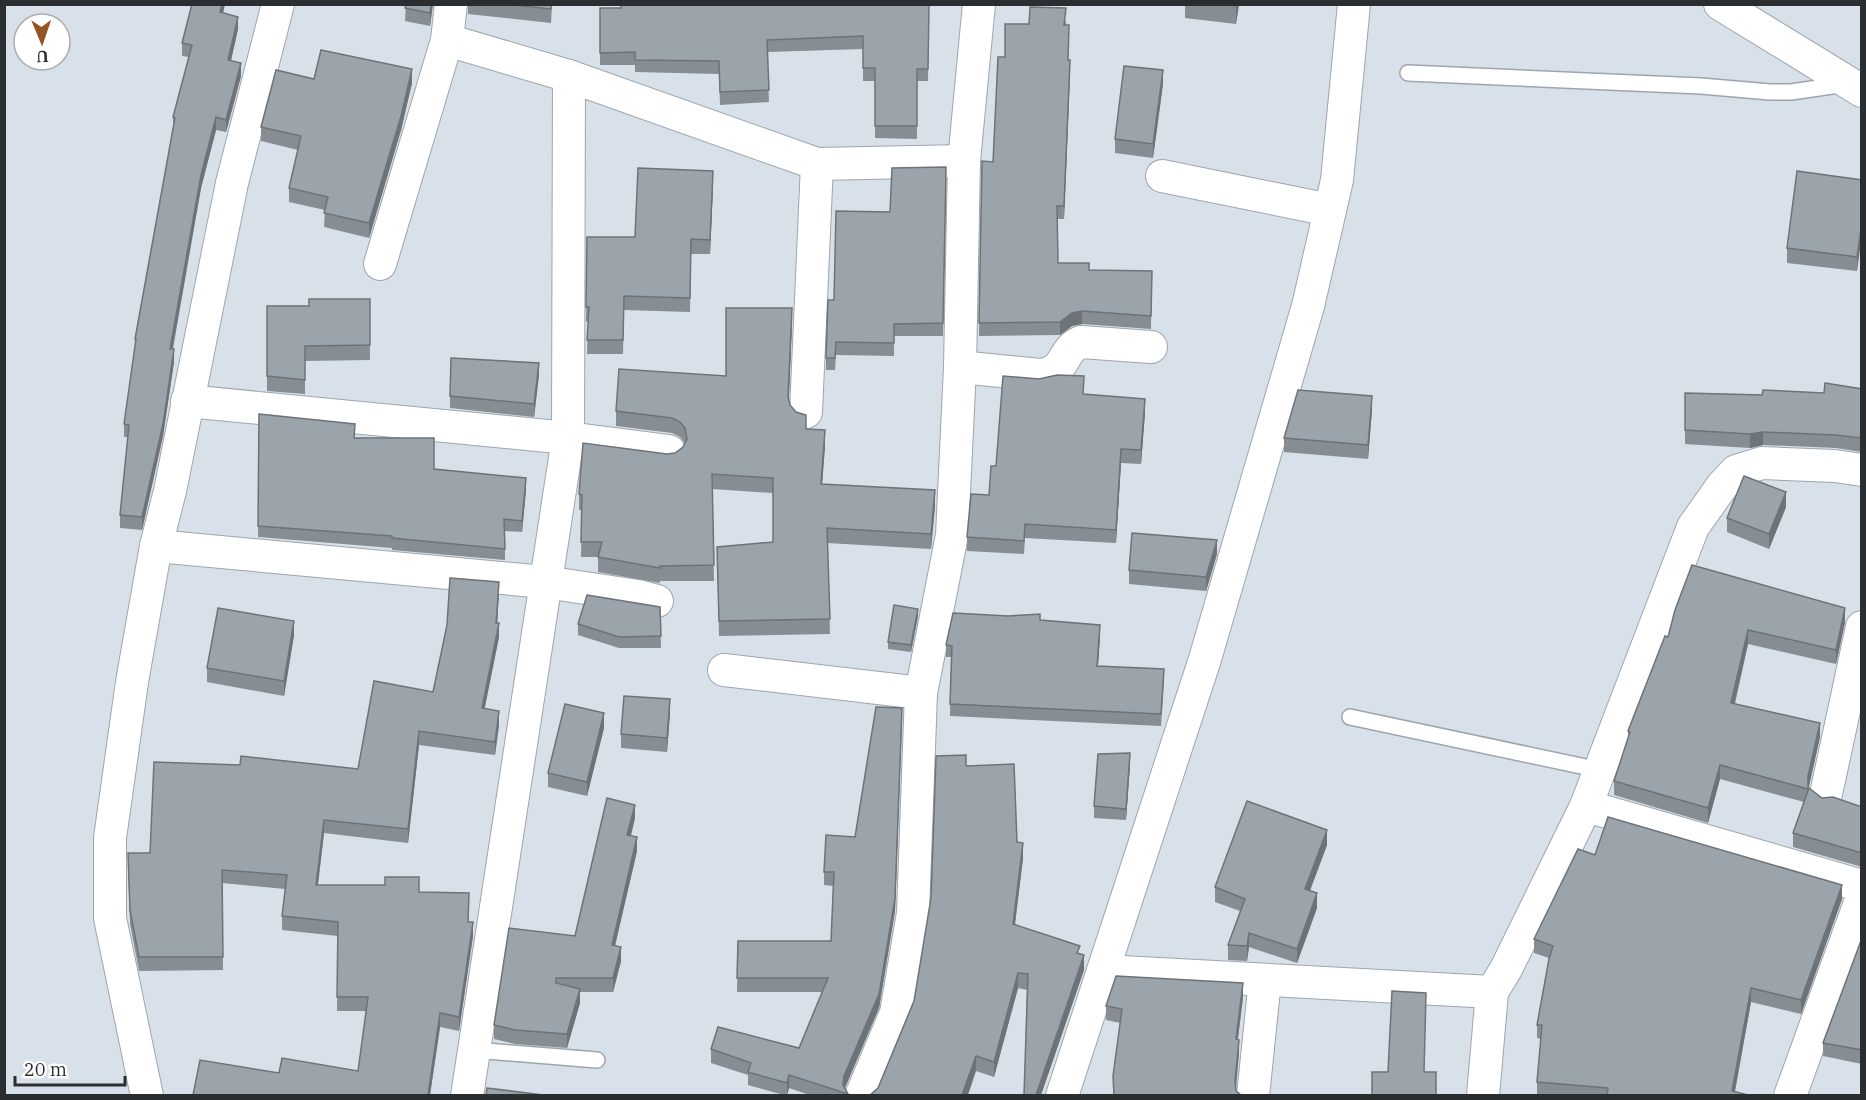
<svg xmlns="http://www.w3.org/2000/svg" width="1866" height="1100" font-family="'IBM Plex Serif',serif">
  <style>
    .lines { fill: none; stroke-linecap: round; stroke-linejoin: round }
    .lane-casing { stroke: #9da6ad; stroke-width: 18 }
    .street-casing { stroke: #9da6ad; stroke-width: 34 }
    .lane { stroke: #fff; stroke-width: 15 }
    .street { stroke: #fff; stroke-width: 32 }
    .wall { fill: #868d93 }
    .shaded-wall { fill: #6d7378 }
    .building { fill: #9ca4ab; stroke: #6d7378; stroke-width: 1.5 }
  </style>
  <rect width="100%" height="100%" fill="#d8e1e9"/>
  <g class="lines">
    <defs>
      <g id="lane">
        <polyline points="1408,73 1701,86 1770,92 1791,92 1846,84"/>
        <polyline points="1350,717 1600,770"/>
        <polyline points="474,1050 597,1060"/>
      </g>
      <g id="street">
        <polyline points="451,4 447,40 569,76 817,164 964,161"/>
        <polyline points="1720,4 1862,91"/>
        <polyline points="1162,176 1330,210"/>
        <polyline points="380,264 447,40"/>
        <path d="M960 367 1041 375C1069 370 1060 351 1081 342L1151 347"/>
        <polyline points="187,401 568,438 669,451"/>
        <polyline points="806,412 817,164"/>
        <polyline points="156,546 545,582 638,596 657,601"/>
        <polyline points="724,670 921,693"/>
        <polyline points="1826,794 1862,627"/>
        <polyline points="1586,806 1862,886"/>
        <polyline points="1103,971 1492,992 1506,969 1586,806 1693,527 1722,486 1736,471 1762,463 1835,466 1862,470"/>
        <polyline points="147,1096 110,918 110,838 132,682 156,546 170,491 232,183 278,4"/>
        <polyline points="467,1096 568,438 569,76"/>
        <polyline points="861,1096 896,1013 913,913 921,693 952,535 960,367 964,161 979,4"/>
        <polyline points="1062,1096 1205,659 1308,306 1337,180 1354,4"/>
        <polyline points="1253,1096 1265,980"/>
        <polyline points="1483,1096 1492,992"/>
        <polyline points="1790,1096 1862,897"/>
      </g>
    </defs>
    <use href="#lane" class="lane-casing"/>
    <use href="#street" class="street-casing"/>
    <use href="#lane" class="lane"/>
    <use href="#street" class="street"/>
  </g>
  <g class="wall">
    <polygon points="192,4 225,4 223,13 238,29 231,61 241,76 226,132 216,130 201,188 173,349 174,362 163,436 142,530 120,528 120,515 128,437 124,437 124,424 135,350 135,339 173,127 173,117 189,57 182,56 182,43"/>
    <polygon points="406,4 433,4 430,26 405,21"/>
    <polygon points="468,4 552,4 551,23 468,14"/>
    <polygon points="1185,4 1239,4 1236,24 1185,18"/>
    <polygon points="929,5 928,81 917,81 917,139 875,138 875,81 863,81 863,49 767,52 769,102 720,105 719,74 635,72 635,65 600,65 600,8"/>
    <polygon points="1066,21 1068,60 1070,73 1064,219 1057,219 1058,263 1089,270 1152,271 1151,329 1082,324 1072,326 1060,335 979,336 982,161 993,162 1029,24"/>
    <polygon points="314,79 412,83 401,130 369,238 324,227 325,210 289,202 289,188 298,150 261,141 261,127"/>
    <polygon points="1163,84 1153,158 1115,153 1115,139"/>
    <polygon points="946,167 943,336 894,336 894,356 836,355 835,370 826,370 826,358 890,212"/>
    <polygon points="1862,180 1857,271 1787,263 1787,248"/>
    <polygon points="713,185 710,254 691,254 690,312 624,310 623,354 587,354 588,322 586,321 587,237 635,237"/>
    <polygon points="370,299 370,360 305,361 305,394 267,391 267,306 309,306"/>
    <polygon points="792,323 789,399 790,405 806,429 825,446 822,484 935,506 931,549 827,543 830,634 719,636 717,547 773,542 773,493 712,489 714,581 660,581 660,583 598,572 598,557 581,557 582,510 579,510 579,494 667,454 675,453 683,447 685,443 680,437 672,433 616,426 616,411 726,376"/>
    <polygon points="539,375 534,417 450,408 450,396"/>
    <polygon points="1862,389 1862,452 1836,448 1763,445 1750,448 1685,444 1685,393 1762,395 1824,393"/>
    <polygon points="1083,394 1145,413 1141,464 1121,463 1116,543 1025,538 1024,554 967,551 967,537 989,495 996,466"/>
    <polygon points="1372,410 1368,459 1284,452 1284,438"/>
    <polygon points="259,414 355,438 434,469 526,490 522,532 505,531 505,560 392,550 392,548 258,537"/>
    <polygon points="1786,507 1769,549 1727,532 1727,518"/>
    <polygon points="1217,554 1206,591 1129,584 1129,570"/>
    <polygon points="499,596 497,623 499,637 484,709 499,725 495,755 419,745 408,843 324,833 318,885 419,892 468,922 473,936 459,1031 440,1027 430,1095 279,1073 358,1071 366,1011 337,1011 338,936 282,930 282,916 285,889 222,883 223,970 139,971 130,924 128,866 150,853 358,769 433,692"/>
    <polygon points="660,607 661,648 619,648 578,635 578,624"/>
    <polygon points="918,616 911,652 888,649 888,642"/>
    <polygon points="1040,620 1100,637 1098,666 1164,681 1161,726 950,716 951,657 946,657 946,645"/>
    <polygon points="1845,622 1836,664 1748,644 1735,704 1820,737 1808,791 1822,798 1862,807 1862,867 1793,847 1793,833 1804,802 1720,779 1708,823 1614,795 1614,781 1628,738 1628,731 1668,637"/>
    <polygon points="294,635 284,696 207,682 207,668"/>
    <polygon points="670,713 667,752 621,748 621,734"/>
    <polygon points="902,721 895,911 879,1008 845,1088 848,1095 810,1095 789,1088 787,1095 784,1095 748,1085 748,1075 711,1063 711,1049 799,1048 822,992 737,992 738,941 831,941 833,886 824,885 824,872 855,837"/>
    <polygon points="604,728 587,796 548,787 548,773"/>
    <polygon points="1130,765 1126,820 1094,818 1094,806"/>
    <polygon points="966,766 1023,858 1015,925 1080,954 1084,970 1041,1095 1024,1095 1027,990 1018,988 994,1077 976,1071 871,1095 878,1088 914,1001"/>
    <polygon points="635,818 631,836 637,851 615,946 621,961 613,992 580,992 580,1003 567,1048 515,1044 494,1039 494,1025 575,936"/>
    <polygon points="1327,845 1310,891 1317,908 1297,963 1249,947 1247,961 1228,960 1228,945 1240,911 1215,902 1215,887"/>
    <polygon points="1595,855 1842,899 1801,1014 1751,1002 1735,1092 1748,1095 1537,1095 1537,1082 1541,1039 1537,1038 1537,1025 1549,958 1534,953 1534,939"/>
    <polygon points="1862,938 1862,1064 1823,1056 1823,1043"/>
    <polygon points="1243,997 1238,1039 1239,1053 1236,1089 1121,1023 1106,1020 1106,1006"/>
  </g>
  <g class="shaded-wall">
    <polygon points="222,4 225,4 220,25 220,12"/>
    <polygon points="431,4 433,4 430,26 430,13"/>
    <polygon points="1236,4 1239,4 1236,24"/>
    <polygon points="238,17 238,29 228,73 228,60"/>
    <polygon points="1070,60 1070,73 1064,219 1064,206"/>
    <polygon points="241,63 241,76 226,132 226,120"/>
    <polygon points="412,69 412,83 401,130 369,238 369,223"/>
    <polygon points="1163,70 1163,84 1153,158 1153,144"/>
    <polygon points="216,117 216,130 201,188 170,362 170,349 201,175"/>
    <polygon points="713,171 713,185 710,254 710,240"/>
    <polygon points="1862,222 1862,236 1857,271 1857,257"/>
    <polygon points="792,308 792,323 788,412 788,397"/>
    <polygon points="1082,311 1082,324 1072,326 1060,335 1060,322 1072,313"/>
    <polygon points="174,349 174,362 163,436 142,530 142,517"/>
    <polygon points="539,363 539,375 534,417 534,404"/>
    <polygon points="1372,396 1372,410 1368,459 1368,445"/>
    <polygon points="1145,399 1145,413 1141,464 1141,450"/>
    <polygon points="825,430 825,446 821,499 821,484"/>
    <polygon points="1763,432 1763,445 1750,448 1750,434"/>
    <polygon points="1121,449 1121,463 1116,543 1116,530"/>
    <polygon points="526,478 526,490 522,532 522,521"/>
    <polygon points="935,490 935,506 931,549 931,534"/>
    <polygon points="1786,492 1786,507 1769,549 1769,534"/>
    <polygon points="1217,540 1217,554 1206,591 1206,577"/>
    <polygon points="499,582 497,634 499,623 499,637 482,722 482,708 496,623"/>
    <polygon points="1845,608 1845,622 1836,664 1836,650"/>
    <polygon points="918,609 918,616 911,652 911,645"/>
    <polygon points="294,621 294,635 284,696 284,681"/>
    <polygon points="1100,625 1100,637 1097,678 1097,666"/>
    <polygon points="1748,630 1748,644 1731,717 1731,703"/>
    <polygon points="670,699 670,713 667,752 667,738"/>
    <polygon points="902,708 895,911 879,1008 844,1090 843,1085 844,1076"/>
    <polygon points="499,711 499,725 495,755 495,742"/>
    <polygon points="604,713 604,728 587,796 587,782"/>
    <polygon points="1820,723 1820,737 1808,790 1808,803 1808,776"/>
    <polygon points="419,731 419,745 408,843 408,829"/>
    <polygon points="1130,753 1130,765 1126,820 1126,809"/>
    <polygon points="1720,765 1720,779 1708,823 1708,808"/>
    <polygon points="635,805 635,818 627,849 627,835"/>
    <polygon points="324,820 324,833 316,899 316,885"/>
    <polygon points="1327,830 1327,845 1305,903 1305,889"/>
    <polygon points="637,837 637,851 612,958 612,945"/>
    <polygon points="1023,843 1023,858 1013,939 1013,924"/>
    <polygon points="1842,885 1842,899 1801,1014 1801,1000"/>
    <polygon points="1317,893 1317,908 1297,963 1297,949"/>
    <polygon points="473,922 473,936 459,1031 459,1017"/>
    <polygon points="1249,933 1249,947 1247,961 1247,946"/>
    <polygon points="621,947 621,961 613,992 613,978"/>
    <polygon points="1084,955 1084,970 1041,1095 1036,1095"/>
    <polygon points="1018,973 1018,988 994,1077 994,1062"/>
    <polygon points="1243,983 1243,997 1236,1053 1236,1039"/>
    <polygon points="1751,988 1751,1002 1734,1095 1732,1091"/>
    <polygon points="580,989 580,1003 567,1048 567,1034"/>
    <polygon points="440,1013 440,1027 430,1095 428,1095"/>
    <polygon points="1239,1040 1239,1053 1235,1094 1235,1081"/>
    <polygon points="976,1056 976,1071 968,1095 962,1095"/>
    <polygon points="789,1075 789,1088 787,1095 787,1083"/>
  </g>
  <g class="building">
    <polygon points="192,4 222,4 220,12 238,17 228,60 241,63 226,120 216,117 201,175 170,349 174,349 163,424 142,517 120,515 129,425 124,424 136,339 135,339 175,118 173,117 192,45 182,43"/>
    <polygon points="406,4 431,4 430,13 405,8"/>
    <polygon points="502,4 551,4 551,9"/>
    <polygon points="621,4 929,5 928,69 917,69 917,126 875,126 875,68 863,68 863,36 767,40 769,90 720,92 719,61 635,60 635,52 600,53 600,8 621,8"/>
    <polygon points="1221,4 1236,4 1236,6"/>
    <polygon points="1030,7 1066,8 1064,25 1069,25 1068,60 1070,60 1064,206 1057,206 1058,263 1089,263 1089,270 1152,271 1151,316 1082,311 1072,313 1060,322 979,323 982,161 993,162 998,57 1005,57 1005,24 1029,24"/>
    <polygon points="321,50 412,69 401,116 369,223 324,213 328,197 289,188 301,136 261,127 276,70 314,79"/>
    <polygon points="1124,66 1163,70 1153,144 1115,139"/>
    <polygon points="946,167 943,323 894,324 894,343 836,342 835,358 826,358 828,300 834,300 836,211 890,212 892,168"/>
    <polygon points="638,168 713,171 710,240 691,239 690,298 624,296 623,340 587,340 589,307 586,307 587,237 635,237"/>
    <polygon points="1797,171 1862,180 1862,222 1857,257 1787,248"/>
    <polygon points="309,299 370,299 370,345 305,346 305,380 267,376 267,306 309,306"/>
    <polygon points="726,308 792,308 788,397 790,405 796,412 806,415 806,429 825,430 821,484 935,490 931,534 827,528 830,619 719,621 717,547 773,542 773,478 712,474 714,565 660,566 660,568 598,557 602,542 581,542 582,495 579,494 583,443 667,454 675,453 683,447 687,439 685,428 680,422 672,418 616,411 619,369 726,376"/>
    <polygon points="451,358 539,363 534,404 450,396"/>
    <polygon points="1057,375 1084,376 1083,394 1145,399 1141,450 1121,449 1116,530 1025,524 1024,541 967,537 971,494 989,495 991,466 996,466 1003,376 1039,379"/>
    <polygon points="1825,383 1862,389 1862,438 1836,435 1763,432 1750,434 1685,430 1685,393 1762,395 1763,390 1824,393"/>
    <polygon points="1298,390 1372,396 1368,445 1284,438"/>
    <polygon points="259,414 355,424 354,438 434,438 434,469 526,478 522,521 504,519 505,549 392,538 392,536 258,526"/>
    <polygon points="1744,476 1786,492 1769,534 1727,518"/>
    <polygon points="1132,533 1217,540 1206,577 1129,570"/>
    <polygon points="1692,565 1845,608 1836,650 1748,630 1731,703 1820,723 1808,776 1808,789 1720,765 1708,808 1614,781 1630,732 1628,731 1665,636 1668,637 1675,610"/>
    <polygon points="450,578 499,582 496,623 499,623 482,708 499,711 495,742 419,731 408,829 324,820 316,885 385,885 385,877 419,877 419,892 469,893 468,922 473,922 459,1017 440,1013 428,1095 193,1095 200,1060 279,1073 282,1058 358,1071 368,997 337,997 338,922 282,916 287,875 222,870 223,957 139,957 130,910 128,853 150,853 154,762 240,765 241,756 358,769 374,681 433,692 447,625"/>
    <polygon points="587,595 660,607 661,636 619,637 578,624"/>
    <polygon points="894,605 918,609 911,645 888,642"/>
    <polygon points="218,608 294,621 284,681 207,668"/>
    <polygon points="953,613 1008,616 1040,614 1040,620 1100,625 1097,666 1164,669 1161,714 950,704 952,646 946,645"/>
    <polygon points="624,696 670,699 667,738 621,734"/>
    <polygon points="565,704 604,713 587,782 548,773"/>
    <polygon points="876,707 902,708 895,898 879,994 844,1076 843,1085 848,1094 789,1075 787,1083 748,1072 751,1063 711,1049 718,1027 799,1048 828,978 737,978 738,941 831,941 834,872 824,872 826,835 855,837"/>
    <polygon points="1130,753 1126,809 1094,806 1098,754"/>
    <polygon points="966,755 966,766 1014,764 1017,842 1023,843 1013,924 1080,946 1077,953 1084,955 1036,1095 1024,1095 1028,974 1018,973 994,1062 976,1056 962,1095 870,1095 878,1088 914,1001 931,898 936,756"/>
    <polygon points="1809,788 1822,798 1833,797 1862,807 1862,853 1793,833"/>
    <polygon points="607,798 635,805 627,835 637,837 612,945 621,947 613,978 556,978 556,983 580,989 567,1034 515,1030 494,1025 509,928 575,936"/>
    <polygon points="1247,801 1327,830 1305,889 1317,893 1297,949 1249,933 1247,946 1228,945 1245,899 1215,887"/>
    <polygon points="1608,817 1842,885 1801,1000 1751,988 1732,1091 1748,1095 1607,1095 1608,1088 1537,1082 1542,1025 1537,1025 1549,959 1553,946 1534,939 1578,849 1595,855"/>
    <polygon points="1862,938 1862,1050 1823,1043"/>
    <polygon points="1116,976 1243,983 1236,1039 1239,1040 1235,1081 1236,1091 1241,1095 1114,1095 1113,1076 1122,1009 1106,1006"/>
    <polygon points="1392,991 1426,993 1424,1072 1436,1072 1436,1095 1372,1095 1372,1072 1388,1072"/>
    <polygon points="487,1088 543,1095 486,1095"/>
  </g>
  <rect width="1866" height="1100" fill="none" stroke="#2b2e31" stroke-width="12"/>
  <g transform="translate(42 42) rotate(178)"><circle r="28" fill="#ffffff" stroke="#aaabad" stroke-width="1.5"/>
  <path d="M0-4.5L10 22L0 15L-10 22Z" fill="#955321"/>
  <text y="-9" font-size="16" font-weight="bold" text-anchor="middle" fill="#2b2e31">U</text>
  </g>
  <path d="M15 1076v9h110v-9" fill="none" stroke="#2b2e31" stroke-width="3"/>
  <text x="24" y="1076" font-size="18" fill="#2b2e31" stroke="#ffffff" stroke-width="4.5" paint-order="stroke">20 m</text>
</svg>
